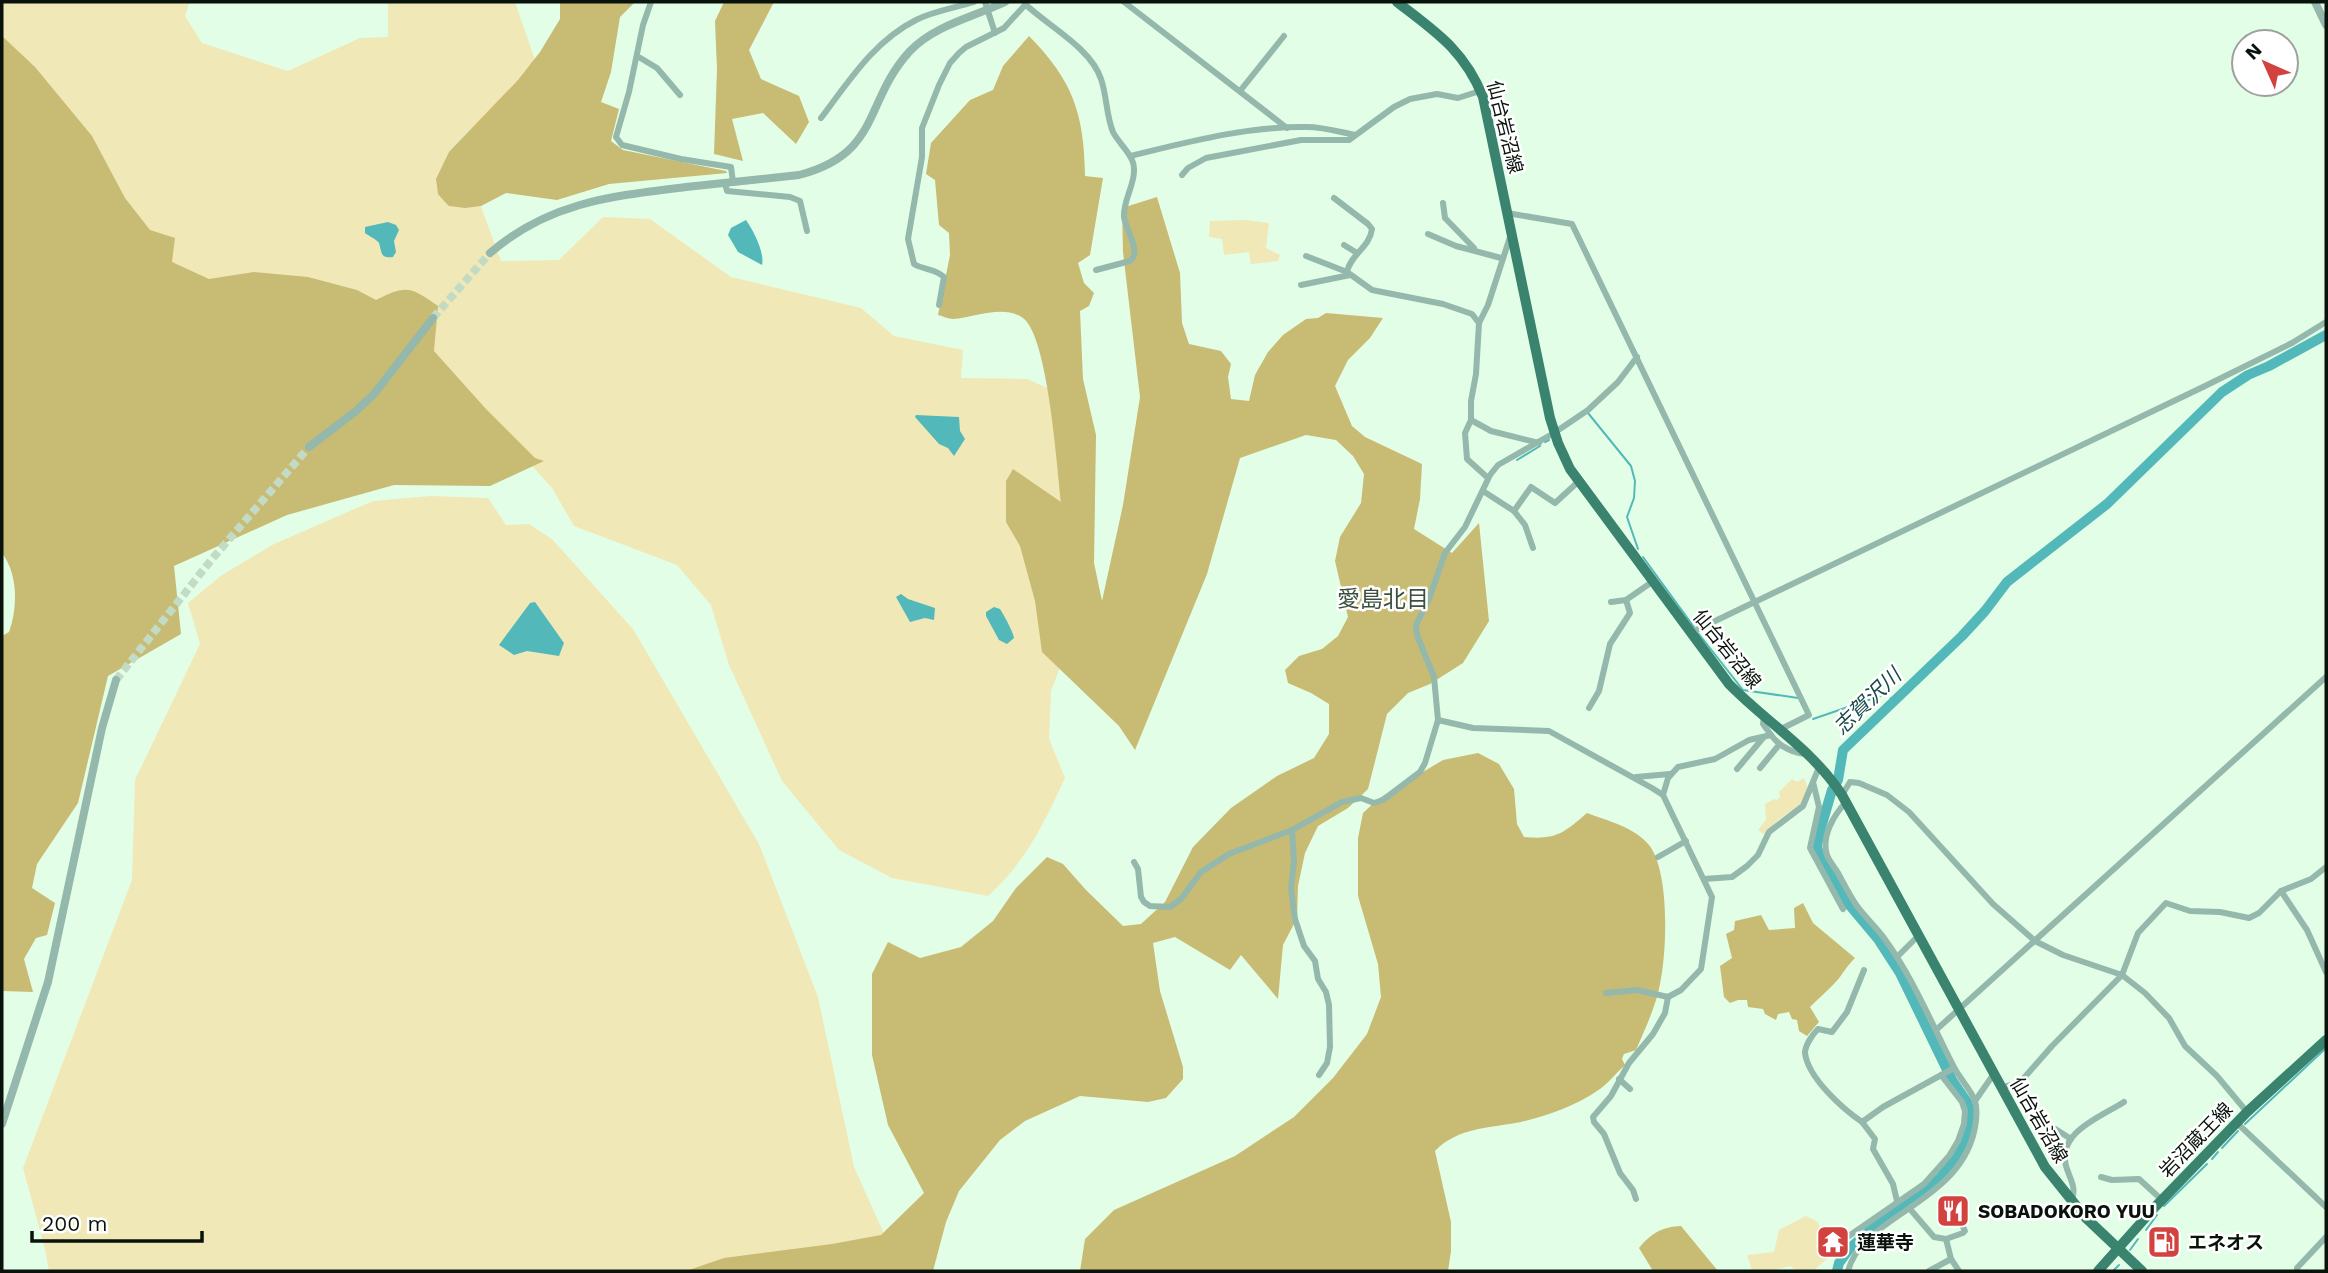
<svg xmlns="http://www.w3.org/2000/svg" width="2328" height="1273" font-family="'Work Sans','Noto Sans JP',sans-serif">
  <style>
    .green { fill: #f1e8b7 }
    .forest { fill: #c8bb73 }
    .water { fill: #53b8ba }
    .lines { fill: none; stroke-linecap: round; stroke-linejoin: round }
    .stream { stroke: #53b8ba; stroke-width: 2 }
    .river { stroke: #53b8ba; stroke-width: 10 }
    .tertiary-tunnel { stroke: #c2dbc5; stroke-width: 8; stroke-dasharray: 8 4; stroke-linecap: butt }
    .minor { stroke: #94b8ac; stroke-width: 6 }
    .tertiary { stroke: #94b8ac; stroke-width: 8 }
    .primary { stroke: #3a836f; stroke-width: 10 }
    .labels { text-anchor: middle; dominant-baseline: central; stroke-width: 5; stroke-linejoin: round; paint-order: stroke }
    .street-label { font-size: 19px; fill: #09120b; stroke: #fff }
    .poi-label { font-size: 19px; font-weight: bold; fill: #09120b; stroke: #fff; text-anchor: start }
    .water-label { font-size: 21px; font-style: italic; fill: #1c494a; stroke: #fff }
    .quarter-label { font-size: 23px; fill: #3b503e; stroke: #fff }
  </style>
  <rect width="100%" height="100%" fill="#e3fee6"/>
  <g class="green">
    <path d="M2 2H190L185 16 202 43 288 71 360 38 388 37V2H515L543 83 469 174 501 261 559 260 603 217 650 219 731 277 861 308 894 336 963 350 961 378 1027 379 1066 396 1077 623 1051 691 1049 739 1065 778C1044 823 1026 862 988 896L892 878 839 850 782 781 729 665 711 605 677 565 574 526 552 488 431 354 207 290 157 258 2 52Z"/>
    <polygon points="1244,220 1269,223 1266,248 1280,255 1278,261 1251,264 1249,252 1224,255 1222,239 1209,237 1210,221"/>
    <polygon points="430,496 488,498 506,525 529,524 552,539 633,629 759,844 818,997 854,1167 895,1258 880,1271 49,1271 45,1249 23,1168 132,880 135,780 200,644 188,603 222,575 274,544 373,501"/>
    <polygon points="1804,778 1808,788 1801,804 1778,820 1765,835 1758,830 1766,820 1765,804 1775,799 1777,800 1780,797 1779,792 1792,779 1797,782"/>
    <polygon points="1806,1216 1818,1222 1830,1256 1813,1271 1796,1271 1790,1266 1771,1271 1752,1271 1747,1255 1774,1252 1779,1230"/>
  </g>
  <g class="forest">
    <polygon points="560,2 635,2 620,17 611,72 601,102 619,109 611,141 623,150 726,171 727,173 609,184 557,200 506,193 481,206 465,208 449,206 444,201 438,194 436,179 449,152 518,80 540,52 560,19"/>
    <polygon points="724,2 774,2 749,50 761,79 799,96 809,122 796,144 763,113 732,119 743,161 714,154 717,69 715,21"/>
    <path d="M2 36 35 67 92 136 125 198 150 230 175 238 172 262 209 279 254 272 308 277 357 290 376 300C407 284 411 287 438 306L434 351 486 409 535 458 544 461 490 486 394 485 287 515 174 566 181 634 108 676 78 803 37 864 32 888 55 903 47 935 36 938 24 959 33 992 2 991V636L9 632C18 607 18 574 2 553Z"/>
    <path d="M1029 36C1073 81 1084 113 1085 176L1103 178 1090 255 1078 263 1084 283 1094 293 1089 306 1080 311 1083 379 1096 435 1094 563 1102 601 1123 505 1140 397 1123 252 1122 208 1157 197 1180 273 1182 323 1189 344 1221 351 1231 364 1228 377 1231 399 1249 401 1255 375 1268 352 1283 335 1306 319 1318 318 1326 313 1383 318 1370 338 1348 360 1335 386 1352 426 1365 437 1422 464 1420 499 1414 529 1452 553 1479 523 1489 621 1463 663 1430 684 1408 693 1387 714 1368 789 1348 808 1318 826 1305 853 1298 886 1297 918 1283 945 1278 999 1241 955 1230 970 1175 937 1153 943 1160 991 1183 1067V1079L1166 1098 1148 1102 1080 1096 1025 1121 1000 1140 959 1191 946 1222 933 1271H686L724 1258 832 1244 881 1235 924 1193 888 1125 872 1055V974L888 942 920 958 961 947 993 921 1016 888 1047 857 1063 864 1086 890 1123 926 1141 924 1165 902 1193 847 1231 808 1277 776 1314 758 1329 734V704L1311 693 1288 683 1285 670 1299 656 1322 649 1338 636 1348 617 1335 561 1340 537 1361 503 1364 474 1353 456 1336 440 1306 435 1240 458 1207 574 1135 750 1119 726 1042 652 1035 601 1020 546 1006 522V481L1013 469 1061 502C1057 468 1048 336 1023 318 1003 304 974 318 953 319 948 319 943 316 938 315L950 255 949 233 939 225 935 180 926 174 931 143 970 100 993 90 1003 66Z"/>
    <path d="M1478 753 1499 764 1514 789 1517 824 1524 837C1556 840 1564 833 1587 813 1608 821 1634 827 1649 845 1670 872 1667 951 1660 984 1656 1006 1645 1029 1636 1050L1624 1054 1622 1059 1625 1065C1616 1073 1607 1085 1597 1091 1575 1106 1547 1116 1521 1122 1491 1128 1458 1127 1435 1151L1451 1222V1251L1448 1271H1080L1085 1239 1114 1210 1235 1156 1294 1117 1333 1078 1367 1034 1381 997 1378 964 1358 896V838L1363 813 1378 799 1443 760Z"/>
    <path d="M1803 903 1813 923 1855 958C1848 965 1845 970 1840 977 1833 986 1819 998 1810 1007L1819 1022 1807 1036 1799 1031 1797 1020 1792 1019 1789 1012 1778 1014 1776 1020 1765 1014 1763 1009 1748 1007 1747 1000H1738L1730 1003 1724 997 1720 966 1732 958 1726 934 1734 930 1735 921 1761 915 1769 930 1795 928 1794 908Z"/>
    <path d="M1681 1226 1718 1271H1653L1639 1248C1651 1233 1662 1227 1681 1226Z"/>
  </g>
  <g class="water">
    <path d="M746 220C753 230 765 253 762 265L738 252 728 235 731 228Z"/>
    <path d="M388 222 396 225 399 230 394 241 396 252 393 257C380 259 382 252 379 243 376 239 369 236 365 233V227Z"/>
    <polygon points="916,415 959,417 960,431 965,439 954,456 948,448 939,444 915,417"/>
    <polygon points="901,594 908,599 935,608 934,620 925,618 910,622 896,597"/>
    <polygon points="535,602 564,643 559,656 527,651 514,655 499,645 530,603"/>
    <path d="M994 607 1000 609C1004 615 1013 632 1014 638L1007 644 999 640 986 616V612Z"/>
  </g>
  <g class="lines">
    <g class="stream">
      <polyline points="1588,413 1631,466 1635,481 1634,498 1627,517 1638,549"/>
      <polyline points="1545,442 1549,440"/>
      <polyline points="1517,460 1540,446"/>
      <polyline points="1643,557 1694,627"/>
      <polyline points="1698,633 1743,690 1798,698"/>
      <polyline points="1891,698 1894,701"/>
      <polyline points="1813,719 1886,694"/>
      <polyline points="2245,1124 2326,1048"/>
      <polyline points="2222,1148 2238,1131"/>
      <polyline points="2212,1159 2218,1152"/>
      <polyline points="2164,1206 2207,1164"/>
      <polyline points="2146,1230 2157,1215"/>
      <polyline points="2130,1250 2138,1239"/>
      <polyline points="2113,1271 2119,1265"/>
    </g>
    <polyline class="river" points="1837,1271 1839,1263 1850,1248 1884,1218 1940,1178 1957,1156 1965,1139 1970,1122 1970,1111 1967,1102 1952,1080 1900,973 1878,939 1847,902 1819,855 1817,846 1820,831 1832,790 1838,780 1843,750 1962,636 1985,611 2007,582 2107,504 2222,392 2248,375 2269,366 2326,335"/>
    <g class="tertiary-tunnel">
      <polyline points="433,318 490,253"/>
      <polyline points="116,680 212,559 309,447"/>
    </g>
    <g class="minor">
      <polyline points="651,2 643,25 629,92 616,137 622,145 681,159 731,167 733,182"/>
      <polyline points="985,2 995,33"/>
      <polyline points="1124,2 1287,128"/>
      <path d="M1025 4C1047 25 1091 48 1101 79 1107 96 1106 115 1113 132 1119 144 1134 155 1134 169 1135 185 1123 200 1124 217 1126 231 1142 251 1130 261L1096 270"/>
      <polyline points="637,56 657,68 680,95"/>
      <polyline points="1240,91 1284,36"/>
      <path d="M821 118C849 81 874 41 916 20 934 11 955 8 974 2"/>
      <path d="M1130 156C1188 142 1247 126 1307 127 1323 127 1340 132 1355 135"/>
      <polyline points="1182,175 1188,168 1206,158 1301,140 1349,140 1394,107 1410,99 1437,94 1458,98 1480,91"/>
      <polyline points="725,183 727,191 790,197 800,201 807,231"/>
      <path d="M1334 198 1368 224 1372 229C1370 247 1350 255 1347 272L1372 290 1443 304 1472 314 1479 323"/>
      <polyline points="1443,203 1445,218 1474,248"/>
      <polyline points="1507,213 1572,224 1809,715 1781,729"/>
      <polyline points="1428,234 1456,246 1501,258"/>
      <polyline points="1511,234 1488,305 1479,323 1476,374 1471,401 1471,420 1491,431 1539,443"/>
      <polyline points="1344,245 1357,253"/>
      <polyline points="1306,256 1347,272"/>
      <polyline points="1301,285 1350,275"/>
      <path d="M939 305 944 277C936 269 924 270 914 264L908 239 922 157V128L939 85 950 63 959 53 966 47 1004 28 1025 5"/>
      <polyline points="1471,420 1465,433 1467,459 1488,478"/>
      <polyline points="1483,491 1514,511 1531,487 1555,503 1579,481"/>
      <polyline points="1514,511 1525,525 1533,548"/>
      <polyline points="1611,602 1626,600 1652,582"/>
      <polyline points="1690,633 2203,387 2292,343 2326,322"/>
      <polyline points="1589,708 1599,691 1610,644 1630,613 1626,600"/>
      <polyline points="1764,716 1763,724 1771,735"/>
      <polyline points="1438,720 1473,728 1549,731 1652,788 1663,795 1712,897 1701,969 1681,990 1668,997 1665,1013 1653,1034 1629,1063 1611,1096 1593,1117 1594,1122 1604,1134 1620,1173 1633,1190 1636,1199"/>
      <polyline points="1760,768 1779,745"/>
      <polyline points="1737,769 1763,738"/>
      <polyline points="1636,777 1670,774"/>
      <polyline points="1813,782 1819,807 1810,848 1843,909"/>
      <path d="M1663 795 1668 778 1678 767 1715 759 1749 740 1771 735C1780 747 1794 754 1809 754"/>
      <polyline points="1842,795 1850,782 1859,783 1887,795 1909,812 1993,904 2035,941 2063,955 2122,975 2145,993 2169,1018 2185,1046 2217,1076 2247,1112"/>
      <path d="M1846 802C1834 815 1821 836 1827 855 1829 861 1835 868 1838 873 1844 884 1850 896 1857 906 1865 917 1876 927 1884 938 1914 979 1932 1025 1955 1069 1961 1080 1971 1090 1975 1101 1978 1111 1976 1123 1974 1132 1957 1204 1862 1216 1848 1271"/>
      <polyline points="1292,830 1294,862 1291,888 1295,919 1304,946 1315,961 1318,979 1326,992 1329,1005 1330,1047 1327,1063 1319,1075"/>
      <polyline points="1658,857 1686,841"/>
      <polyline points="1134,862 1138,869 1141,897 1144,902 1150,906 1170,907 1181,899 1201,872 1229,854 1292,830 1342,802 1361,798 1374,803 1383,800 1420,772 1425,763 1438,720 1434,677 1417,635 1416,625 1429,599 1445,553 1465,527 1490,475 1498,465 1554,433 1588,410 1618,382 1637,357"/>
      <polyline points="1704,879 1732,877 1747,866 1758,855 1769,832 1803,806 1820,765"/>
      <polyline points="2281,891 2307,930 2326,972"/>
      <polyline points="1897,957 1918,936"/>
      <path d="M1864 970 1847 1012 1832 1032 1818 1029C1813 1034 1805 1045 1805 1053 1808 1078 1843 1109 1862 1122L1883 1107 1954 1068"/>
      <polyline points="1606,993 1637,990 1668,997"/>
      <polyline points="1936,1030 2326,677"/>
      <polyline points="1619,1079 1630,1089"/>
      <polyline points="2000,1088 2010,1085 2015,1088 2052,1046 2122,975 2138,933 2166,903 2190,911 2220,912 2249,918 2259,913 2281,891 2311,879 2326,867"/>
      <polyline points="2015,1088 2049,1125 2071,1139"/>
      <polyline points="1975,1101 1993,1075"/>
      <polyline points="1862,1122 1875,1139 1873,1149 1893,1184 1897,1201"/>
      <polyline points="2237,1123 2326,1207"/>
      <polyline points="2101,1177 2112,1180 2139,1179 2162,1200"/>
      <path d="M2071 1201C2077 1189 2071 1181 2067 1169 2054 1133 2101 1117 2124 1102"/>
      <polyline points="1910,1209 1934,1237 1946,1239 1951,1259 1959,1271"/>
      <polyline points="1846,1238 1924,1184 1949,1156 1958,1141 1964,1124 1965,1111 1962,1102 1941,1075"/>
      <polyline points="1946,1239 1963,1233 1965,1231 1961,1223"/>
      <polyline points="1929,1271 1951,1259"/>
      <polyline points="2297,1271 2297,1268 2326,1237"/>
    </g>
    <g class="tertiary">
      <polyline points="2315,2 2326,25"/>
      <path d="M490 253C549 202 612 196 686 187 724 183 762 179 799 175 882 153 863 102 910 51 935 25 974 17 1005 2"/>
      <polyline points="309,447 356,411 374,394 433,318"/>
      <polyline points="2,1124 48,982 102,728 116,680"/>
    </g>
    <g class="primary">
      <path d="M1397 2C1436 32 1464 50 1483 97L1550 418 1558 443 1570 469 1729 684C1767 723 1812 749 1842 795L2045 1167 2086 1218 2142 1271"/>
      <polyline points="2098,1271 2155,1207 2247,1112 2326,1040"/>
    </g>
  </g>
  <defs>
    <symbol id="restaurant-square" viewBox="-11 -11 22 22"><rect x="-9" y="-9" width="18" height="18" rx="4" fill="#d2433f" stroke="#fff"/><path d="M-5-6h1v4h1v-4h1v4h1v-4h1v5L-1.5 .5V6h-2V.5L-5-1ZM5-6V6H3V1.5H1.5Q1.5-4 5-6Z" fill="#fff"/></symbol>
    <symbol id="temple-square" viewBox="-11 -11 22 22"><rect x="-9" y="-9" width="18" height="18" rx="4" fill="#d2433f" stroke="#fff"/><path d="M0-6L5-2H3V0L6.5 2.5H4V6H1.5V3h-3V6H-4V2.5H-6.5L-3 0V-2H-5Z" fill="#fff"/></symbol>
    <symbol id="fuel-square" viewBox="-11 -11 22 22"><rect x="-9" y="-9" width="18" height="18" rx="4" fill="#d2433f" stroke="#fff"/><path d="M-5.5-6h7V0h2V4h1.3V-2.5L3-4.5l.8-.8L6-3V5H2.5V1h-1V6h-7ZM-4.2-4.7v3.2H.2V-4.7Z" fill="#fff"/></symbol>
  </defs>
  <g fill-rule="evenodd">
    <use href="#restaurant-square" x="1934" y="1192" width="38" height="38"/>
    <use href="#temple-square" x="1814" y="1223" width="38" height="38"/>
    <use href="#fuel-square" x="2145" y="1223" width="38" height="38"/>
  </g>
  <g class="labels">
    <g class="street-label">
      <text transform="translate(1505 127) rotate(76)">仙台岩沼線</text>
      <text transform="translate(1727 649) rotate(51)">仙台岩沼線</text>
      <text transform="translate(2039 1120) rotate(60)">仙台岩沼線</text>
      <text transform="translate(2196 1140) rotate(-46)">岩沼蔵王線</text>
    </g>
    <g class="poi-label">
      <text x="1978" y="1211">SOBADOKORO YUU</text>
      <text x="1857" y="1242">蓮華寺</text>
      <text x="2188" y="1242">エネオス</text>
    </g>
    <g class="water-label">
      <text transform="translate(1867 701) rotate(-44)">志賀沢川</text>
    </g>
    <g class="quarter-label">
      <text x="1383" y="599">愛島北目</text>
    </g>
  </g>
  <rect width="2328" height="1273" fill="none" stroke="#09120b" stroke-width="7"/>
  <g transform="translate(2265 63) rotate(315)"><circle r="33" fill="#ffffff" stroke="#9da09d" stroke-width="2"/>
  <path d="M0-5L12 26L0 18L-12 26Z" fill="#d2433f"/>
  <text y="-10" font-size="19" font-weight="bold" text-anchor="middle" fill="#09120b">N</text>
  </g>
  <path d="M32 1231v10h170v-10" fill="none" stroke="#09120b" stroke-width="3.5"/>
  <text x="42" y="1231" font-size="21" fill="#09120b" stroke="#ffffff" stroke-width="5" paint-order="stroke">200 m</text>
</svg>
